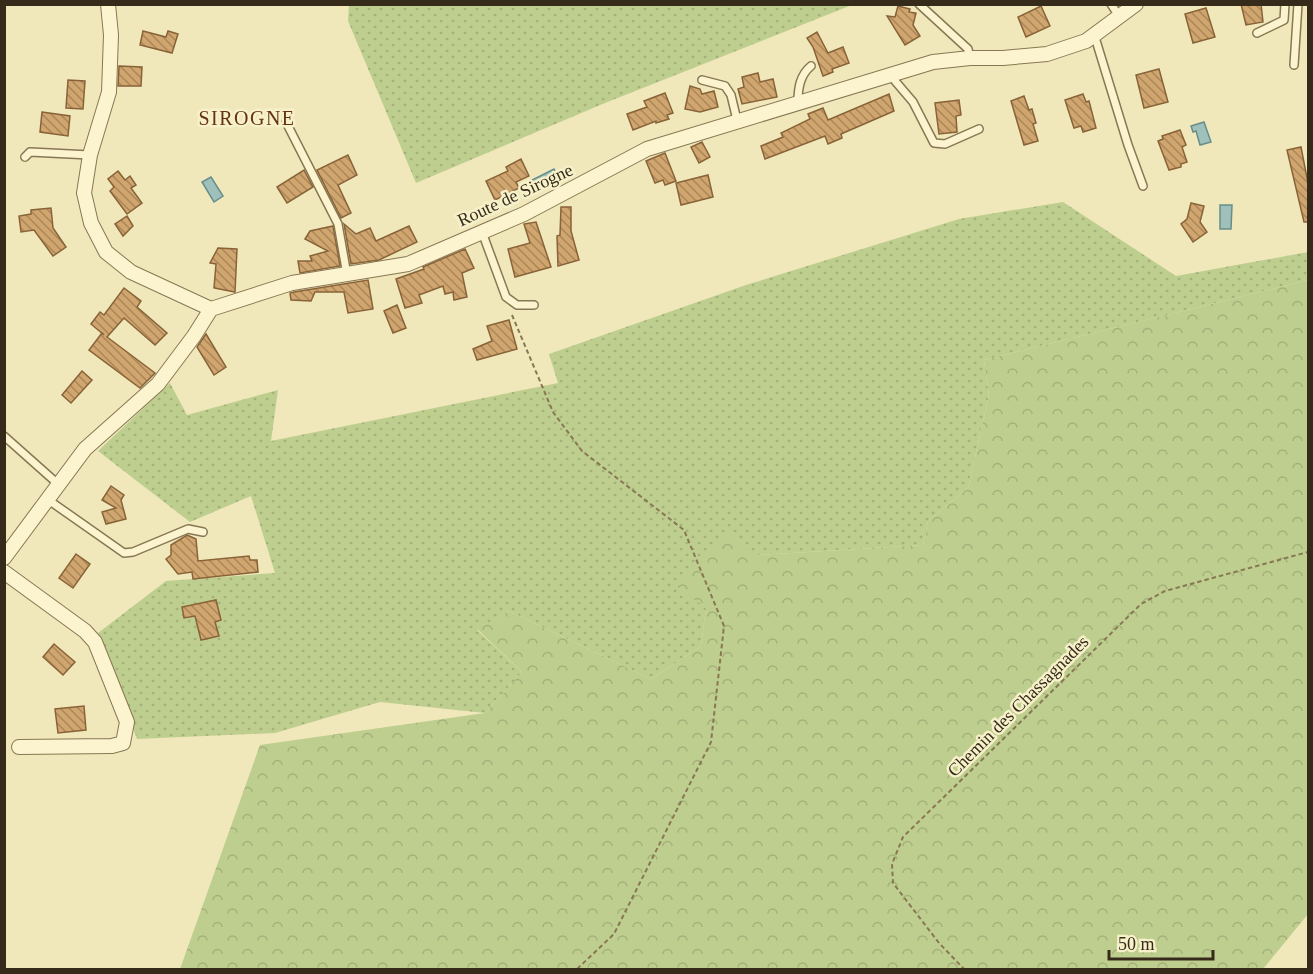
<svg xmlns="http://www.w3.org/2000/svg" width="1313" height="974" font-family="'Times New Roman',serif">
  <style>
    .grass { fill: url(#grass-dots) }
    .forest { fill: url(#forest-crowns) }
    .water { fill: #9fc0bb; stroke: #678e8a; stroke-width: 1.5 }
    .building { fill: url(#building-back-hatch); stroke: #886338; stroke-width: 1.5 }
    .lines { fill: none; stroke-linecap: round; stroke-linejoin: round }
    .service-casing { stroke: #887754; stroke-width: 10 }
    .minor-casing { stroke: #887754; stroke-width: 16 }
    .path { stroke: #887754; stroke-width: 2; stroke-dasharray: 4.5 3; stroke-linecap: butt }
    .service { stroke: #fbf4ce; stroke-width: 7 }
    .minor { stroke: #fbf4ce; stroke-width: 14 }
    .labels { text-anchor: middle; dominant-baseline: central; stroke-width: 5; stroke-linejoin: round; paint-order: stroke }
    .street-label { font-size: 18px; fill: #362b1a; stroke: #f7f1ca }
    .neighbourhood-label { font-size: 20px; letter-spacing: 1.5px; fill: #653217; stroke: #f7f1ca }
  </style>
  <defs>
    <pattern id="grass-dots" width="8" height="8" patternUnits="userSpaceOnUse" patternTransform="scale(1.5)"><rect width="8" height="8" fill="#bece8e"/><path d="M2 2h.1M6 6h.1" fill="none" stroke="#a4b17a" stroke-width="1.8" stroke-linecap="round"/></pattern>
    <pattern id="forest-crowns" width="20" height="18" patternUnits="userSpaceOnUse" patternTransform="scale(1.5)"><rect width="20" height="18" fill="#bece8e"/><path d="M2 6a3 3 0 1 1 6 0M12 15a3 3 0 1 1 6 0" fill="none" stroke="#a4b17a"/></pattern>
    <pattern id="building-back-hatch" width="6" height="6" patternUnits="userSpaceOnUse" patternTransform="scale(1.5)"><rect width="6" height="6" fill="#d1a56e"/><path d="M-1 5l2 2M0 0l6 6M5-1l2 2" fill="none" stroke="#aa875a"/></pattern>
  </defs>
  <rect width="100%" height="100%" fill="#f0e8ba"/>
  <g class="grass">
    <polygon points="349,4 852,4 852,5 605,103 416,183 348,21"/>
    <polygon points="1063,202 1176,276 1308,252 1308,280 984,360 989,395 968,488 928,521 923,545 757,555 706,608 701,646 651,679 509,611 477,630 522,672 485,713 380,702 275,733 137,739 98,633 166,581 275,573 251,496 190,522 98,451 170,383 187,415 278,390 271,441 558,383 549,354 746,285 959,219"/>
  </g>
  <polygon class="forest" points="1308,280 1308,914 1263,969 180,969 260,745 485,713 522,672 477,629 509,611 651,679 701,646 706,608 676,586 727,531 757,555 923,545 928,521 968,488 989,395 984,360"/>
  <g class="water">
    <polygon points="1204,122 1211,142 1200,145 1196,131 1193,132 1191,126"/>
    <polygon points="554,169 559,181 537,191 532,180"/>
    <polygon points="211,177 223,196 214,202 202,182"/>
    <polygon points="1220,205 1232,205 1231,229 1220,229"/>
  </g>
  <g class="building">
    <polygon points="1241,4 1261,4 1263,22 1246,25"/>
    <polygon points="898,6 910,9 909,12 916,13 913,25 920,36 905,45 887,16 895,17"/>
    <polygon points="1041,6 1050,26 1026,37 1018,17"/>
    <polygon points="1206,8 1215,37 1193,43 1185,14"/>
    <polygon points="143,31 166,37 168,31 178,34 172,53 140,45"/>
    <polygon points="817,32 828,53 843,47 849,63 832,69 833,72 823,76 813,47 807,38"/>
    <polygon points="119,66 142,67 141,86 118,86"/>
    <polygon points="1159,69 1168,102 1144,108 1136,75"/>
    <polygon points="758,73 760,82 773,79 777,97 742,104 738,89 744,87 742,77"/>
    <polygon points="68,80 85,81 83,109 66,108"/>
    <polygon points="690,86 700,89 702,94 714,91 718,107 700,112 685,109"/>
    <polygon points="665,93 673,113 667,115 669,119 656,123 656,121 633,130 627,114 647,107 644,101"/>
    <polygon points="889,94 894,111 841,134 842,138 828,144 825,136 765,159 761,146 783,137 781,133 810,119 808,114 823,108 828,120"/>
    <polygon points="1083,94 1086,102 1089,101 1096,128 1083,132 1081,126 1074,128 1065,100"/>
    <polygon points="1024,96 1029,110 1032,109 1036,123 1033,124 1038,141 1024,145 1011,101"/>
    <polygon points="959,100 961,115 956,116 957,132 939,134 935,103"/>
    <polygon points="42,112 70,116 68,136 40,132"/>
    <polygon points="1180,130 1186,145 1182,147 1187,162 1181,164 1181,167 1169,170 1158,141 1163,139 1162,136"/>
    <polygon points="702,142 710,157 699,163 691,147"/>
    <polygon points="1301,147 1308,183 1308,222 1304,222 1287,150"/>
    <polygon points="665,153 676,181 665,185 663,180 655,183 646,161"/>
    <polygon points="348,155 357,175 338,185 351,213 341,218 317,170"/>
    <polygon points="521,159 529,176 516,182 519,188 495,200 486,181 508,171 506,167"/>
    <polygon points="304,170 313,187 287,203 277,187"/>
    <polygon points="118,171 125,180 130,176 136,185 131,188 142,203 127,214 110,191 114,187 108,179"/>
    <polygon points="708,175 713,197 681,205 676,183"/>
    <polygon points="1191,203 1204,206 1200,222 1207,232 1193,242 1181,224 1187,219"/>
    <polygon points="561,207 571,207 571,231 579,260 558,266 557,236 560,235"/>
    <polygon points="51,208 53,228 66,247 53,256 34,230 21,232 19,216 31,214 31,210"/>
    <polygon points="127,216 133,226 123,236 115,224"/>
    <polygon points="536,222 551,267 515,277 508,249 530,243 524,224"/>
    <polygon points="344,224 356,234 370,228 376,241 409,226 417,242 379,260 351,264"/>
    <polygon points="333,226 340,266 300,273 298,261 312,261 310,256 328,251 305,239 310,231"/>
    <polygon points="218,248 237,249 235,292 214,288 216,264 210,263"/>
    <polygon points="465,249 474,268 462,273 467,297 454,300 453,292 445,294 443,286 419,295 422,303 405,308 396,279 424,269 423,267"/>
    <polygon points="368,280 373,309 348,313 344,292 315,292 311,301 291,300 290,293 294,292"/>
    <polygon points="124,288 141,301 137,307 167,333 155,345 124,318 107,337 155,373 140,388 89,350 102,333 104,335 91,324 100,312 104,315"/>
    <polygon points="397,305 406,328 393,333 384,311"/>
    <polygon points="509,320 517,349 477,360 473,349 492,341 487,326"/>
    <polygon points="206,334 226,367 214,375 197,347"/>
    <polygon points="82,371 92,380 71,403 62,395"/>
    <polygon points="111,486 124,495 121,500 126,519 106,524 102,512 116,508 102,500"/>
    <polygon points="187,535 196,539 198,561 249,556 250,560 257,560 258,572 193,579 192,572 178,574 166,559 171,555 171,545"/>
    <polygon points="76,554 90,564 73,588 59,578"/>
    <polygon points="216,600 221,620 215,622 219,636 201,640 195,616 184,618 182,607"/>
    <polygon points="54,644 75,662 63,675 43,657"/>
    <polygon points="84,706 86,730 58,733 55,709"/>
  </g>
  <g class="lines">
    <defs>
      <g id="service">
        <polyline points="919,4 968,49 970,58"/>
        <polyline points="1111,4 1119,16"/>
        <polyline points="1257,33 1284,20 1285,4"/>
        <polyline points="1094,34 1128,145 1143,186"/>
        <polyline points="1294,65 1298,4"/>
        <polyline points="890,75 913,102 934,143 945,144 979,129"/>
        <polyline points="702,80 725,86 731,95 737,120"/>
        <path d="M798 102C798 88 800 75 811 66"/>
        <polyline points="286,122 338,224 347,275"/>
        <polyline points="25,157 30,152 90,155"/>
        <polyline points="482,232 506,297 517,305 534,305"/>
        <polyline points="4,436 58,484"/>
        <polyline points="47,499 124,553 133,552 188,529 203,532"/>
      </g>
      <g id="minor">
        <polyline points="108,4 111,35 109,92 90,155 84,193 91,223 106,252 131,272 211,309"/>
        <polyline points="4,558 85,449 158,384 194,336 211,309 292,283 408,264 524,214 647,149 933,62 970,58 1003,58 1047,54 1086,41 1136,4"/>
        <polyline points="4,572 85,631 95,642 127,722 123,743 112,746 19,747"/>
      </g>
    </defs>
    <use href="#service" class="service-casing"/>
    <use href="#minor" class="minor-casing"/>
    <g class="path">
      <polyline points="512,315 553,412 582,451 684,530 724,626 711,742 614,934 576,970"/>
      <polyline points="965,970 939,943 893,883 892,864 903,837 1141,604 1165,591 1308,552"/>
    </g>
    <use href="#service" class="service"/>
    <use href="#minor" class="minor"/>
  </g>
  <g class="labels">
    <g class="street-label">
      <text transform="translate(515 195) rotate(-25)">Route de Sirogne</text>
      <text transform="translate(1018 706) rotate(-45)">Chemin des Chassagnades</text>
    </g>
    <g class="neighbourhood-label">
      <text x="247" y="118">SIROGNE</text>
    </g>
  </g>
  <rect width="1313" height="974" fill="none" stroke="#362b1a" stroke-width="12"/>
  <path d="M1109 950v9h104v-9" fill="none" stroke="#362b1a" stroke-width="3"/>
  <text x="1118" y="950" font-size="18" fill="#362b1a" stroke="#f7f1ca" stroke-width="4.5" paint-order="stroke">50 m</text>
</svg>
